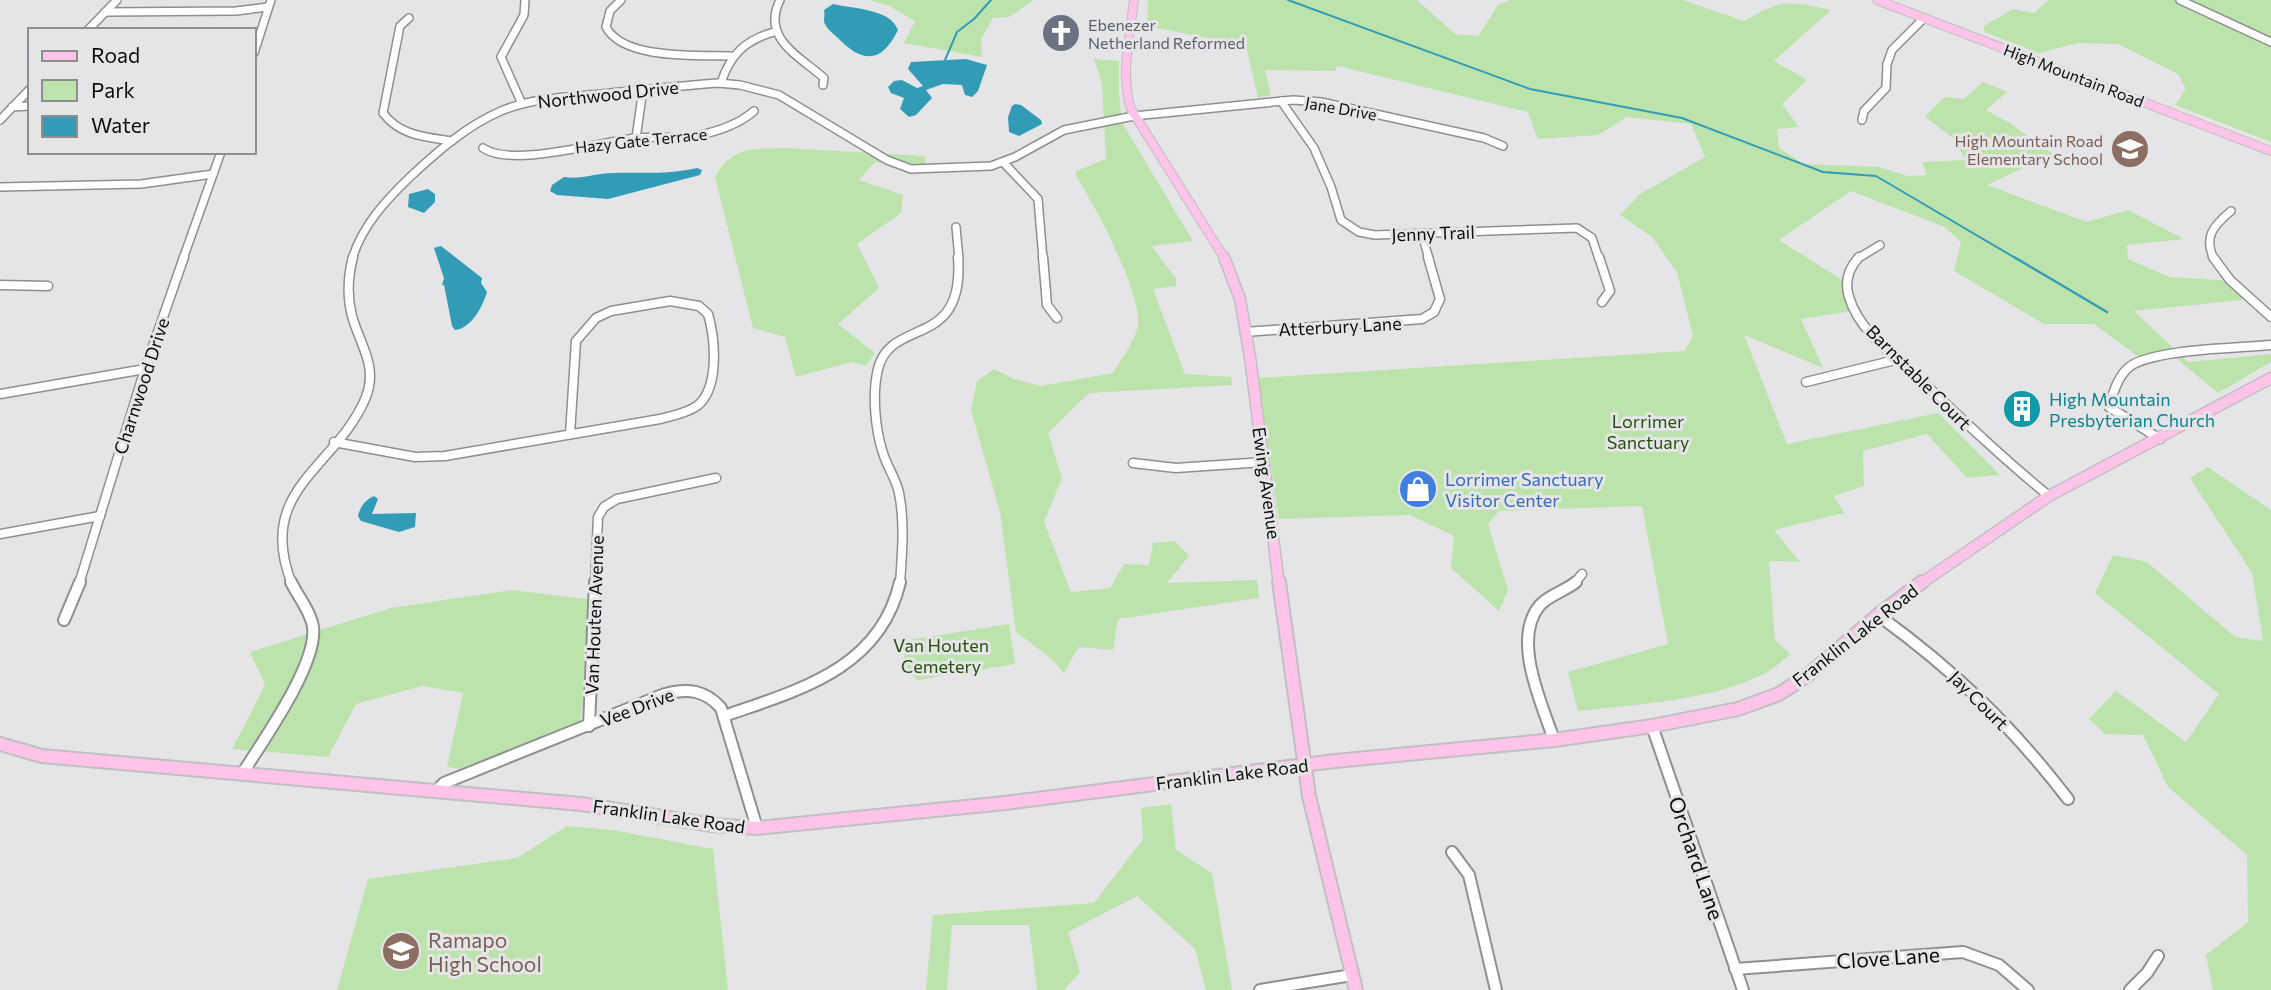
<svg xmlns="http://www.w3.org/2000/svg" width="2271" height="990" font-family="Commissioner,sans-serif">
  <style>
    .green { fill: #bde3ad }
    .water { fill: #329cb6 }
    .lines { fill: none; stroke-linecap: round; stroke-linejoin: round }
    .stream-far1 { stroke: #329cb6; stroke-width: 2 }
    .stream { stroke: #329cb6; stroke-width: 2.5 }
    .minor-far2-casing { stroke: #8e8f91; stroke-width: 10 }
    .minor-far1-casing { stroke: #8e8f91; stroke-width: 11 }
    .minor-casing { stroke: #8e8f91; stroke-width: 14 }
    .major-far2-casing { stroke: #c0c0c0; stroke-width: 10 }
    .major-far1-casing { stroke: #c0c0c0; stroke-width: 13 }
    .major-casing { stroke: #c0c0c0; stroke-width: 16 }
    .minor-far2 { stroke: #fff; stroke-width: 7 }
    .minor-far1 { stroke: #fff; stroke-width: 8 }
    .minor { stroke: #fff; stroke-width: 10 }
    .major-far2 { stroke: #fec3e8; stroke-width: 8 }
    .major-far1 { stroke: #fec3e8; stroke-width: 10 }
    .major { stroke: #fec3e8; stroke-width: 12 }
    .labels { text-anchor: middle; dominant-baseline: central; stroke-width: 6; stroke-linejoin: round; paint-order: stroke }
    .far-worship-label { font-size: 16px; fill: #5b616d; stroke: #e5e5e7; text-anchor: start }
    .far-street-label { font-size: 16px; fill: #0c0c0c; stroke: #e5e5e7 }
    .far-education-label { font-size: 16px; fill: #785e54; stroke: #e5e5e7; text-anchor: end }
    .street-label { font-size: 18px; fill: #0c0c0c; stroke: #e5e5e7 }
    .culture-label { font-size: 18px; fill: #0d838f; stroke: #e5e5e7; text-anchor: start }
    .park-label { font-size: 18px; fill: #27500f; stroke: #e5e5e7 }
    .shop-label { font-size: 18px; fill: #366cbe; stroke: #e5e5e7; text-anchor: start }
    .near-street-label { font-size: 21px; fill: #0c0c0c; stroke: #e5e5e7 }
    .near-education-label { font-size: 21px; fill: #785e54; stroke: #e5e5e7; text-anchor: start }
  </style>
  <rect width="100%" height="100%" fill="#e5e5e7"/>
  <g class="green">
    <polygon points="869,0 1034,0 1009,17 993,18 981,39 982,57 904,43 915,21 889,6"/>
    <path d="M1148 0H1417L1455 34 1478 36 1498 5 1510 0H1683L1744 21C1780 0 1788 0 1831 10L1774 61 1807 80 1782 104 1799 127 1777 129 1779 148 1804 164 1879 167 1908 176 1927 175 1922 162 1966 160 1953 138 1925 117 1944 97 1964 99 1983 82 2007 92 1986 110 2008 122 2053 154 1987 185 2087 222 2128 210 2184 239 2127 245 2128 259 2170 277 2235 281 2252 299 2134 311 2188 362 2271 354V362L2218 393 2170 353 2140 358 2094 324H2044L1954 271 1961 242 1945 227 1851 191 1779 240 1847 283 1853 311 1801 319 1823 368 1744 335 1787 444 1938 413 2000 475 1967 478 1927 434 1863 451 1864 486 1834 496 1844 513 1774 530 1800 562 1769 561 1775 640 1790 654C1782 661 1774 669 1764 674 1708 701 1640 704 1578 711L1568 672 1668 644 1642 506 1499 511 1488 524 1508 590 1499 611 1451 568 1454 536 1410 515 1279 519 1257 378 1685 351 1693 336 1677 272 1652 237 1620 215 1640 194 1705 157 1691 124 1627 117 1598 135 1538 139 1528 112 1337 66 1335 71 1265 70 1271 95 1258 98 1246 46 1147 26Z"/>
    <polygon points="2049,0 2271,0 2271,38 2258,34 2247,36 2271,46 2271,142 2175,105 2186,89 2178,74 2118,44 2077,43 2039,53 1984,32 1984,26 2013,9 2034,13"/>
    <path d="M1094 59 1119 61V95L1122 122 1193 241 1152 246 1176 279V286L1153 289 1185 374 1231 377 1232 385 1089 393 1048 433 1062 478 1044 522 1071 592 1110 588 1124 564 1149 565 1153 543 1175 541 1189 556 1167 583 1257 580 1259 598 1118 619 1113 650 1078 647 1064 674 1052 659 1016 632 1000 512 971 410 977 381 994 369 1014 379 1041 386 1113 373C1121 359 1132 345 1137 330 1147 301 1093 202 1076 176V171L1106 159 1102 84Z"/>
    <path d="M785 148 925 156 926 169 875 162 859 180 903 195 901 213 857 244 879 288 838 324 875 353 866 366 852 362 796 377 785 337 753 328 715 177C733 146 751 149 785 148Z"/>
    <polygon points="2208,467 2271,510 2271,990 2213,990 2206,955 2248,922 2247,855 2168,787 2143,735 2105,734 2089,719 2116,691 2186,742 2219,694 2095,593 2113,555 2147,562 2235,637 2263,641 2252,573 2190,478"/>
    <polygon points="512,590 594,600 580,724 464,769 447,767 463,693 422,686 356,704 328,757 232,749 265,685 250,652 391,608"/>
    <polygon points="1009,624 1015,664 918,680 905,670 903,641"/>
    <polygon points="1171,804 1176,850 1212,873 1232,990 1206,990 1195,949 1137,896 1068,932 1080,972 1064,990 1037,990 1029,925 952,925 947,990 926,990 933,915 1094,903 1143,839 1141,808"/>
    <polygon points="567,826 613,830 713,849 728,990 337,990 368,879 517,858"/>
  </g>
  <g class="water">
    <path d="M833 4C852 9 890 8 898 30 882 63 863 64 838 38 834 34 825 28 824 21 824 17 825 13 824 10Z"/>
    <polygon points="966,59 987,65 978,91 972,97 965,95 962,85 943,84 926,90 932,98 916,115 909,117 900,109 904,98 891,93 888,87 894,81 902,80 917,88 923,86 908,69 911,62"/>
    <polygon points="1015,104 1021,105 1041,120 1042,124 1019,136 1009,132 1008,117 1012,106"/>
    <path d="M697 168 702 170 700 175 608 199 557 195 550 191 552 185 564 177C581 180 596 173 613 173 644 172 665 175 697 168Z"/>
    <polygon points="428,189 435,194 435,202 424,213 408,207 409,194"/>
    <path d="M441 246 482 278 481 283 487 292C483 306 471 329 455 330L452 326 444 285H442L444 278 434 248Z"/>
    <path d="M374 496 378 499 372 514 416 513 415 527 399 532 361 521 358 516C360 507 365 500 374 496Z"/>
  </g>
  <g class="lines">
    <g class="stream-far1">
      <polyline points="1288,0 1530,89 1682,118 1823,172 1876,176 2017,259"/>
      <polyline points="945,60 957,32 974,19 991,0"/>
    </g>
    <polyline class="stream" points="2014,257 2107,312"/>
    <defs>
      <g id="minor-far2">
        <path d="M621 0 610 11 606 27C623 60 698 55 732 56"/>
        <path d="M780 0C761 38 799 56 824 78L823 85"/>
        <polyline points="2180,0 2271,42"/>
        <polyline points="105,12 236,11 268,7"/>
        <path d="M409 18 400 26 383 113C400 136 426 137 452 141"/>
        <polyline points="88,30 117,0"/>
        <polyline points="254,53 271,0"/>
        <path d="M721 83C730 55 745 40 774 32"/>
        <polyline points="1281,101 1314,148 1331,187 1341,220 1359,232 1375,235 1577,228 1592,238 1599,259"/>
        <polyline points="522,104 501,57 524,15 525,0"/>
        <polyline points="12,107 30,106"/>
        <polyline points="0,120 30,89"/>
        <polyline points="1862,120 1864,111 1886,88 1887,64 1892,50 1924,18"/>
        <polyline points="636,138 643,89"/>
        <path d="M483 148C512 168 599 142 636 138 655 136 676 139 695 136 716 132 738 125 754 111"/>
        <polyline points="1003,162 1038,199 1043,259"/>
        <polyline points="0,187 141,184 213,174"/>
        <polyline points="956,227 959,259"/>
        <polyline points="1422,234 1429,259"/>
        <polyline points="183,259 221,152"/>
        <path d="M352 259C362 226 386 200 410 177 437 152 466 126 501 111 532 98 567 97 601 94 640 90 679 86 718 83L740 85 779 95 887 160 911 169 991 166 1015 157 1064 130 1134 116 1293 100 1321 102 1484 138 1503 146"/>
        <polyline points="1857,259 1880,245"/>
        <path d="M2214 259C2203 237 2214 225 2231 211"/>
      </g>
      <g id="minor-far1">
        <polyline points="1043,257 1047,305 1057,318"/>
        <polyline points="1599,257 1610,291 1602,302"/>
        <path d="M1859 257C1849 268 1844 281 1849 297 1860 334 1899 359 1926 385 1966 423 2006 461 2049 496"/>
        <polyline points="2213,257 2230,280 2271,317"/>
        <polyline points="0,285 48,286"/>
        <polyline points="1245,332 1422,319 1434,312 1440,299 1428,257"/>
        <polyline points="1806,382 1899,359"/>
        <polyline points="0,394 145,369"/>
        <path d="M2160 439 2109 407C2113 394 2117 378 2128 368 2149 349 2240 348 2271 345"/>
        <path d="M334 442 415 457 445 456 660 419C672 416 687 413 697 406 720 388 715 338 708 314L699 306 670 301 611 311 596 318 576 341 570 434"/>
        <polyline points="1133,463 1176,468 1264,462"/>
        <polyline points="0,534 100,516"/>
        <polyline points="79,584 145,369 184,257"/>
        <path d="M292 584C254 489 337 468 366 397 378 366 360 345 352 316 347 297 348 276 353 257"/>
        <polyline points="595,584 598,517 604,507 617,499 716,478"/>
        <path d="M900 584C902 554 905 523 899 493 896 478 887 467 883 453 875 429 872 393 878 369 891 316 965 351 958 257"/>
        <polyline points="1574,584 1582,574"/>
      </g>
      <g id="minor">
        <path d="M1878 615C1955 671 2010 724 2068 799"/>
        <polyline points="64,620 80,582"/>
        <path d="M724 716C799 690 880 669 900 582"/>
        <polyline points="589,726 595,582"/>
        <polyline points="1652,726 1743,990"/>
        <path d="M1554 740C1542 704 1511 639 1540 605 1549 595 1565 591 1576 582"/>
        <path d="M242 774C262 742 318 664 313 627 311 612 297 595 291 582"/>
        <path d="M436 791 444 783 665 694C688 688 705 690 721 708L757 828"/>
        <polyline points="1452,852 1469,875 1496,990"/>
        <polyline points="1735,969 1963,952 1999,965 2028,990"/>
        <polyline points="1260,990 1352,975"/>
        <polyline points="2130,990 2147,973 2158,956"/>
      </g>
      <g id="major-far2">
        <path d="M1134 0C1130 37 1120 73 1131 109L1225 259"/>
        <polyline points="1877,0 2271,151"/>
      </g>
      <g id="major-far1">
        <polyline points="1224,257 1240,299 1250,357 1279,584"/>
        <polyline points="1920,584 2049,496 2271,378"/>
      </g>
      <g id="major">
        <polyline points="1279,582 1309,796 1356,990"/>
        <polyline points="0,744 42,756 581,804 712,825 757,828 1005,803 1335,761 1554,740 1652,726 1738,709 1779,694 1808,675 1878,615 1922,582"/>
      </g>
    </defs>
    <use href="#minor-far2" class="minor-far2-casing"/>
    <use href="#minor-far1" class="minor-far1-casing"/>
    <use href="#minor" class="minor-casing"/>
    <use href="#major-far2" class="major-far2-casing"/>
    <use href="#major-far1" class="major-far1-casing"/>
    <use href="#major" class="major-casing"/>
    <use href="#minor-far2" class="minor-far2"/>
    <use href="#minor-far1" class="minor-far1"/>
    <use href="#minor" class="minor"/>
    <use href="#major-far2" class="major-far2"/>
    <use href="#major-far1" class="major-far1"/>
    <use href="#major" class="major"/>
  </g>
  <defs>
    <symbol id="church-disc" viewBox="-11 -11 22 22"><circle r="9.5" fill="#6b7280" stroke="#e5e5e7"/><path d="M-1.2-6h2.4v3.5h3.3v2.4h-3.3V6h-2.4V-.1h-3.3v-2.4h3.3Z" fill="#fff"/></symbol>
    <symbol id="school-disc" viewBox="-11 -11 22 22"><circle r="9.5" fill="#8d6e63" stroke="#e5e5e7"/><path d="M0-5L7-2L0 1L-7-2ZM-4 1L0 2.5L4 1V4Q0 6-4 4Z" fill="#fff"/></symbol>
    <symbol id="building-disc" viewBox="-11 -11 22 22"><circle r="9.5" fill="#0f9aa8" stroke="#e5e5e7"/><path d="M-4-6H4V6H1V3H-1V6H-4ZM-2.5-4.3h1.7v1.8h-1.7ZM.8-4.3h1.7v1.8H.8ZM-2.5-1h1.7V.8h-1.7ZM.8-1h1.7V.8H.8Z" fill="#fff"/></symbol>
    <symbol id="shop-disc" viewBox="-11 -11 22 22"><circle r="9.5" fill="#3f7fe0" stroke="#e5e5e7"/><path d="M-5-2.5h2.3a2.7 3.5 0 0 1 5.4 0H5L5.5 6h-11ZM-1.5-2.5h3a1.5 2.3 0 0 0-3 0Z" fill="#fff"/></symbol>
  </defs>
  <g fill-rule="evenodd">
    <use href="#church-disc" x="1039" y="11" width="44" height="44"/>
    <use href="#school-disc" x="2108" y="127" width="44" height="44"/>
    <use href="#building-disc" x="2000" y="387" width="44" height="44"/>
    <use href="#shop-disc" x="1396" y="467" width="44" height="44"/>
    <use href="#school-disc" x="379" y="929" width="44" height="44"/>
  </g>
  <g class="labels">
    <g class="far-worship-label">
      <text x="1088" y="24">Ebenezer<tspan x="1088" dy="18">Netherland Reformed</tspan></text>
    </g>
    <g class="far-street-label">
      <text transform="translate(2074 75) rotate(21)">High Mountain Road</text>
      <text transform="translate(1341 108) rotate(10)">Jane Drive</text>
      <text transform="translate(641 140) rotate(-6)">Hazy Gate Terrace</text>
    </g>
    <g class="far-education-label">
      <text x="2103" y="140">High Mountain Road<tspan x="2103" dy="18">Elementary School</tspan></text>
    </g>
    <g class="street-label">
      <text transform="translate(608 94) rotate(-6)">Northwood Drive</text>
      <text transform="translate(1433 233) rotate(-2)">Jenny Trail</text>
      <text transform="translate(1340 326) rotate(-3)">Atterbury Lane</text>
      <text transform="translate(1919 377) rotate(45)">Barnstable Court</text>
      <text transform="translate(141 386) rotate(-72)">Charnwood Drive</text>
      <text transform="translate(1267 483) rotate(82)">Ewing Avenue</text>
      <text transform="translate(594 615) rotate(-88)">Van Houten Avenue</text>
      <text transform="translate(1855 635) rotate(-38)">Franklin Lake Road</text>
      <text transform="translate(1979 700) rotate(45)">Jay Court</text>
      <text transform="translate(637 707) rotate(-21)">Vee Drive</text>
      <text transform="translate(1232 774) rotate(-7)">Franklin Lake Road</text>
      <text transform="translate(669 816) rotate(8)">Franklin Lake Road</text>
    </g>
    <g class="culture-label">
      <text x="2049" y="399">High Mountain<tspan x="2049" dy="21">Presbyterian Church</tspan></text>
    </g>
    <g class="park-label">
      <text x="1648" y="421">Lorrimer<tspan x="1648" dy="21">Sanctuary</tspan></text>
      <text x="941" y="645">Van Houten<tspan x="941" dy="21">Cemetery</tspan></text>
    </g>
    <g class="shop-label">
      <text x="1445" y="479">Lorrimer Sanctuary<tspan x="1445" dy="21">Visitor Center</tspan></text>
    </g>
    <g class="near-street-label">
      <text transform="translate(1697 858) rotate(71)">Orchard Lane</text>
      <text transform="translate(1888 957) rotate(-4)">Clove Lane</text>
    </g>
    <g class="near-education-label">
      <text x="428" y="939">Ramapo<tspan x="428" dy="24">High School</tspan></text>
    </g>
  </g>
  <rect x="28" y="28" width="228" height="126" fill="#e5e5e7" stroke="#8e8e8f" stroke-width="2"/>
  <rect x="42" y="51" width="35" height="10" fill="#fec3e8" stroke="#8e8e8f" stroke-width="2"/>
  <text x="91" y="63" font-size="21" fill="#0c0c0c">Road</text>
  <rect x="42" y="80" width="35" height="21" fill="#bde3ad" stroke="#8e8e8f" stroke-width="2"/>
  <text x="91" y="98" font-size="21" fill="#0c0c0c">Park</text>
  <rect x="42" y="116" width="35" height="21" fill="#329cb6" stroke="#8e8e8f" stroke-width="2"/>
  <text x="91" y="133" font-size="21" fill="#0c0c0c">Water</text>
</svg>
